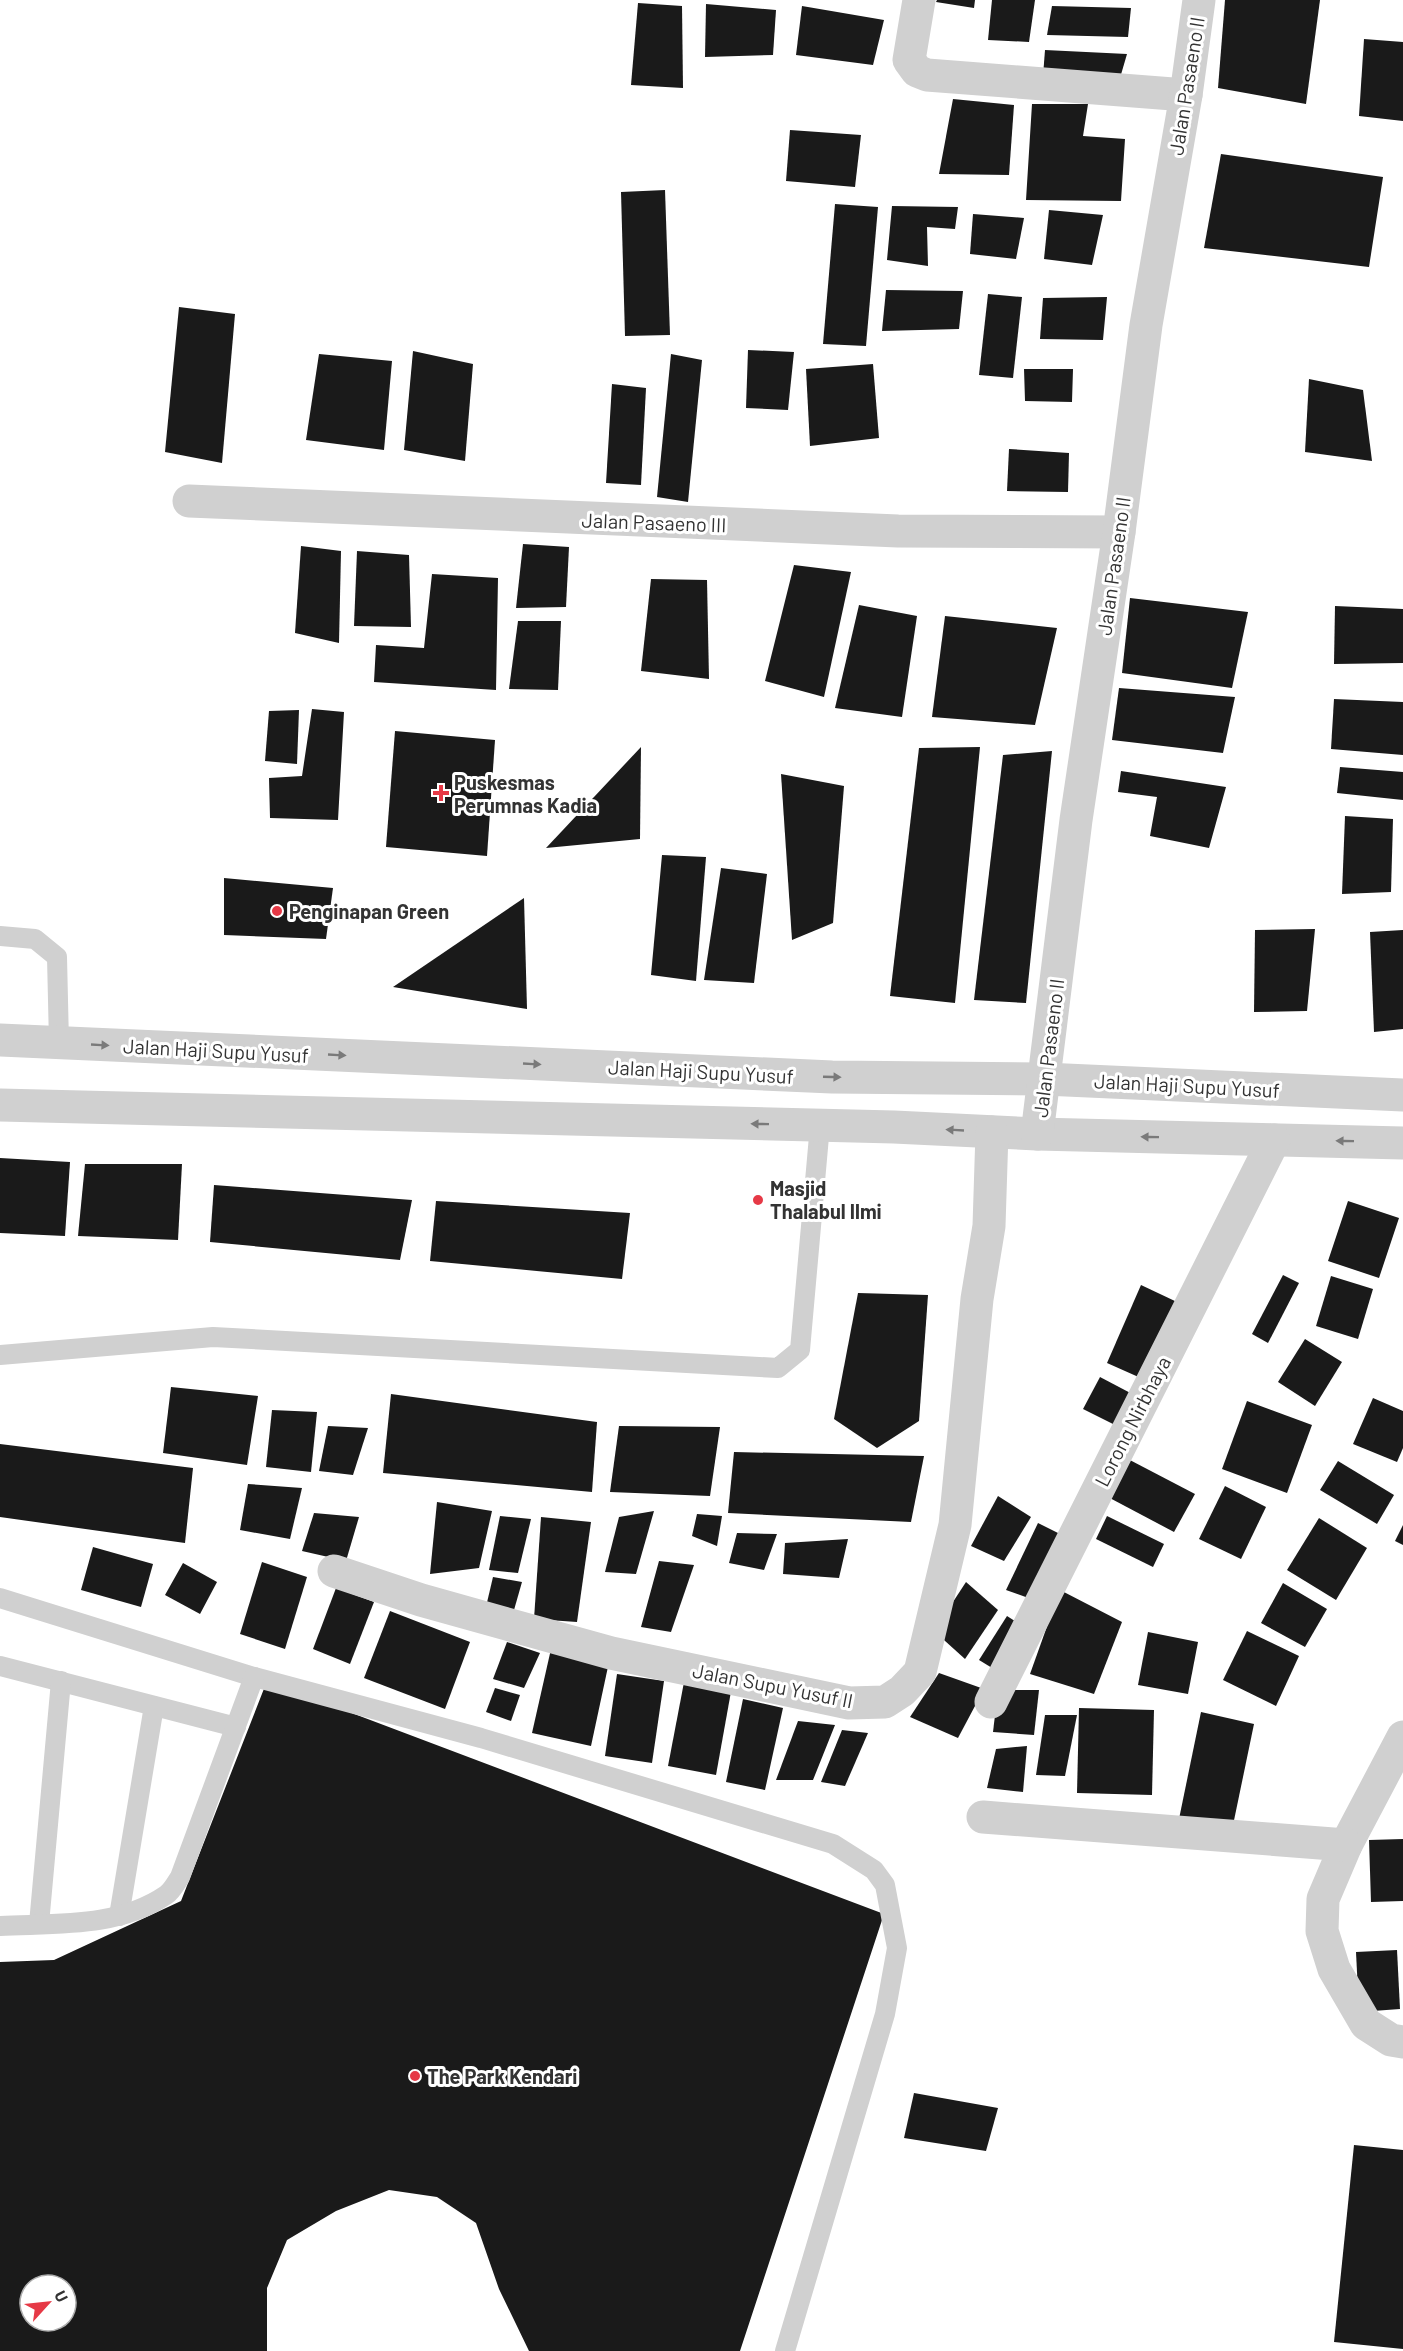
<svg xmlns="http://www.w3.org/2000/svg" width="1403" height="2351" font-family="Barlow,sans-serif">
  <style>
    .building { fill: #1a1a1a; fill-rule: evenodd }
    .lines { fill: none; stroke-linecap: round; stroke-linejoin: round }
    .lane { stroke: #d0d0d0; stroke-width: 20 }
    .street { stroke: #d0d0d0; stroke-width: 33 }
    .oneway { fill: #7a7a7a }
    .poi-dot { fill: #e63946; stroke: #fff; stroke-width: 2 }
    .labels { text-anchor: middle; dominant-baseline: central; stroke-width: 6; stroke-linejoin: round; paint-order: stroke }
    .street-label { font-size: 20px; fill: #333; stroke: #fff }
    .poi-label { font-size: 20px; font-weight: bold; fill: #333; stroke: #fff; text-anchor: start }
  </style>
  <rect width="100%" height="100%" fill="#fff"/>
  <g class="building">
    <polygon points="937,0 975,0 974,8 936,2"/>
    <polygon points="992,0 1035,0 1029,42 988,40"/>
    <polygon points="1225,0 1320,0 1306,104 1218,88"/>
    <polygon points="638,3 682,6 683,88 631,85"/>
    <polygon points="706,4 776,10 773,55 705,57"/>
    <polygon points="802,6 884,20 873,65 796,55"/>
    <polygon points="1052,6 1131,8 1128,37 1047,35"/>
    <polygon points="1364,39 1403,42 1403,121 1359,116"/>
    <polygon points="1045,50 1127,54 1120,78 1043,76"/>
    <polygon points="953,99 1014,105 1009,175 939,174"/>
    <polygon points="1032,104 1088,104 1083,136 1125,139 1121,201 1026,200"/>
    <polygon points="790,130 861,135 855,187 786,181"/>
    <polygon points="1221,154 1383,177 1369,267 1204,248"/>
    <polygon points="665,190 670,335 625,336 621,192"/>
    <polygon points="835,204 878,207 866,346 823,344"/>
    <polygon points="892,206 958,207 955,229 927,227 928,266 887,260"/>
    <polygon points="1049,210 1103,215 1092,265 1044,259"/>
    <polygon points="973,214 1024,218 1016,259 970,254"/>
    <polygon points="886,290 963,291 959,329 882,331"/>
    <polygon points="988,294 1022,297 1013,378 979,375"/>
    <polygon points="1107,297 1103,340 1040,339 1043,298"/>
    <polygon points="179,307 235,314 222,463 165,452"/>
    <polygon points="748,350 794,352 788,410 746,408"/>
    <polygon points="413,351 473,364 465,461 404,450"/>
    <polygon points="319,354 392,361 384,450 306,440"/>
    <polygon points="671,354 702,360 688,502 657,497"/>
    <polygon points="873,364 879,438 810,446 806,369"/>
    <polygon points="1024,369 1073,369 1072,402 1025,401"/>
    <polygon points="1309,379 1363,390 1372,461 1305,452"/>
    <polygon points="612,384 646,388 641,485 606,483"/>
    <polygon points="1009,449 1069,453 1068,492 1007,491"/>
    <polygon points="523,544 569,547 566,607 516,608"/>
    <polygon points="301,546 341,551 339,643 295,633"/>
    <polygon points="357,551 409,555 411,627 354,626"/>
    <polygon points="794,565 851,572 824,697 765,681"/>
    <polygon points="432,574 498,578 496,690 374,682 376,645 424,648"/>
    <polygon points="651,579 707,580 709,679 641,671"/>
    <polygon points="1130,598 1248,612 1232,688 1122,673"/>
    <polygon points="859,605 917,616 902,717 835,708"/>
    <polygon points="1335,606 1403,609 1403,663 1334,664"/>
    <polygon points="945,616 1057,628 1035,725 932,717"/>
    <polygon points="518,621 561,621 558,690 509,689"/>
    <polygon points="1119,688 1235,697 1223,753 1112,740"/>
    <polygon points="1334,699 1403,702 1403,755 1331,749"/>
    <polygon points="312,709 344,712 338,820 270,818 269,778 302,776"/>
    <polygon points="299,710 297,764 265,761 269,711"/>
    <polygon points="395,731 495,740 487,856 386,847"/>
    <polygon points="641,747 640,839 546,848"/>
    <polygon points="980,747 955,1003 890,996 919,748"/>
    <polygon points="1052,751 1026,1003 974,1000 1003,755"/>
    <polygon points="1340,767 1403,772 1403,800 1337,793"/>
    <polygon points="1121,771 1226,787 1209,848 1150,836 1157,797 1118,792"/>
    <polygon points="781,774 844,786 833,923 792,940"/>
    <polygon points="1345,816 1393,819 1391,892 1342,894"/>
    <polygon points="662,855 706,857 696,981 651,975"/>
    <polygon points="721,868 767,874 754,983 704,980"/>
    <polygon points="224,878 333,888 326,939 224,935"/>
    <polygon points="524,898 527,1009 393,987"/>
    <polygon points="1315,929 1307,1011 1254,1012 1255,930"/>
    <polygon points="1403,930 1403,1029 1374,1032 1370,932"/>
    <polygon points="0,1158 70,1162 65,1236 0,1233"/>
    <polygon points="85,1164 182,1164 178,1240 78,1236"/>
    <polygon points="214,1185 412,1200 400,1260 210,1242"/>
    <polygon points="436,1201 630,1213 622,1279 430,1261"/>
    <polygon points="1348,1201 1399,1218 1379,1278 1328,1261"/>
    <polygon points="1283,1275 1299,1283 1268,1343 1252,1334"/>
    <polygon points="1331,1276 1373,1289 1358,1339 1316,1326"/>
    <polygon points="1141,1285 1177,1302 1143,1379 1107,1363"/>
    <polygon points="858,1293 928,1295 919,1421 877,1448 834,1419"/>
    <polygon points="1305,1339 1342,1362 1315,1406 1278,1382"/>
    <polygon points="1100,1377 1138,1397 1121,1428 1083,1409"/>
    <polygon points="171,1387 258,1396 247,1465 163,1453"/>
    <polygon points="391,1394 597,1422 592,1492 383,1473"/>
    <polygon points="1373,1398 1403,1411 1403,1448 1397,1462 1353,1444"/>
    <polygon points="1247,1401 1312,1425 1287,1493 1222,1469"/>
    <polygon points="272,1410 317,1412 311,1472 266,1467"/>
    <polygon points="328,1426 368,1428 353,1475 319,1471"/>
    <polygon points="619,1426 720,1427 710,1496 610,1492"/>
    <polygon points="0,1444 193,1468 185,1543 0,1517"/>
    <polygon points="734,1452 924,1456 911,1522 728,1513"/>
    <polygon points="1126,1458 1195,1494 1174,1532 1106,1496"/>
    <polygon points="1338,1461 1394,1495 1377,1524 1320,1490"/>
    <polygon points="248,1484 302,1488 290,1539 240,1530"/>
    <polygon points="1225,1486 1266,1507 1241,1559 1199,1539"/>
    <polygon points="998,1496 1031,1517 1004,1561 971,1546"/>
    <polygon points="437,1502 492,1511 479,1568 430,1574"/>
    <polygon points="654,1511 636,1574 605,1572 619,1517"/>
    <polygon points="314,1513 359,1517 346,1561 302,1551"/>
    <polygon points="697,1514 722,1516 717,1546 692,1536"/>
    <polygon points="500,1516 531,1519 518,1573 489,1570"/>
    <polygon points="1107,1516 1164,1544 1153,1567 1096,1539"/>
    <polygon points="541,1517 591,1522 577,1622 534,1619"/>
    <polygon points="1319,1518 1367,1548 1336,1600 1287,1570"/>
    <polygon points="1038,1523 1060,1534 1034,1600 1006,1590"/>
    <polygon points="1403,1525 1403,1545 1395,1541"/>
    <polygon points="737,1533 777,1534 764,1570 729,1563"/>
    <polygon points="848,1539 839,1578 783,1574 785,1543"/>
    <polygon points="93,1547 153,1564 141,1607 81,1590"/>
    <polygon points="659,1561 694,1565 671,1632 641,1627"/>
    <polygon points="262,1562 307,1577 285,1649 240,1634"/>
    <polygon points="183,1563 217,1582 200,1614 165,1595"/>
    <polygon points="493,1577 522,1582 512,1617 485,1611"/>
    <polygon points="966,1582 998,1610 965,1659 934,1631"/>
    <polygon points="1283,1583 1327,1609 1305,1647 1261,1623"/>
    <polygon points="336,1588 374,1602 350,1664 313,1649"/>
    <polygon points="1060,1590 1122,1622 1094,1694 1030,1674"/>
    <polygon points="390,1611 470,1642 445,1709 364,1678"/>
    <polygon points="1007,1616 1029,1630 1002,1674 979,1660"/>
    <polygon points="1247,1631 1299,1656 1276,1706 1223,1680"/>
    <polygon points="1148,1632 1198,1642 1188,1694 1138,1685"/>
    <polygon points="507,1642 540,1653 524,1688 493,1679"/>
    <polygon points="551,1649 609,1662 591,1746 532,1733"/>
    <polygon points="939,1673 984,1689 958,1738 910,1717"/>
    <polygon points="617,1674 664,1681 652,1763 605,1756"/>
    <polygon points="685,1677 732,1686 716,1775 668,1766"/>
    <path d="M267 1681 884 1914 740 2351H529L499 2289 476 2223 437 2197 389 2190 336 2211 287 2240 267 2288V2351H0V1962L54 1960 181 1901ZM30 2285H66V2321H30Z"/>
    <polygon points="495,1688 520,1695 511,1721 486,1712"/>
    <polygon points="998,1690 1039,1690 1034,1735 993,1732"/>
    <polygon points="743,1699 783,1708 765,1790 726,1782"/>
    <polygon points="1079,1708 1154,1710 1152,1795 1077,1793"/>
    <polygon points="1201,1712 1254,1724 1232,1830 1179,1819"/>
    <polygon points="1045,1715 1077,1715 1065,1776 1036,1775"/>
    <polygon points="798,1721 835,1725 813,1780 776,1780"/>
    <polygon points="842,1730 868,1733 845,1786 821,1782"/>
    <polygon points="1027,1746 1023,1792 987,1788 996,1749"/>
    <polygon points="1403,1839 1403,1901 1371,1902 1369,1840"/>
    <polygon points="1397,1950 1400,2009 1359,2012 1356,1952"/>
    <polygon points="914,2093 998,2108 986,2151 904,2138"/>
    <polygon points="1354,2145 1403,2150 1403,2349 1334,2342"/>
  </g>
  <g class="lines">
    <g class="lane">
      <polyline points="0,936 35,939 57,957 59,1043"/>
      <polyline points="0,1355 213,1337 778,1368 800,1350 820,1125"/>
      <polyline points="0,1598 254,1677 481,1738 833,1844 874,1870 885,1885 897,1948 885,2014 785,2351"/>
      <polyline points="0,1666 236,1727"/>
      <polyline points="119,1916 154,1706"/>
      <polyline points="39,1924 61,1681"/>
      <path d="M0 1926C55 1923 118 1928 166 1895 172 1891 176 1883 180 1877L254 1677"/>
    </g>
    <g class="street">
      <polyline points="919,0 909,60 917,71 927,75 1186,95"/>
      <polyline points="189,501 898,531 1119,532"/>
      <polyline points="0,1040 832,1077 1044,1079 1403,1095"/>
      <polyline points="0,1105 894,1127 1037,1134 1403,1143"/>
      <polyline points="1037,1134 1076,820 1119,532 1146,325 1186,95 1199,0"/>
      <polyline points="334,1571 421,1600 611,1653 849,1703 885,1702 902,1691 920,1672 955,1525 977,1299 989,1226 992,1132"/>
      <polyline points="991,1702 1274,1140"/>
      <polyline points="1403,1737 1346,1845 1323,1899 1322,1931 1334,1969 1366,2024 1391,2040 1403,2042"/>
      <polyline points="983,1817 1346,1845"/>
    </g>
  </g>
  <defs><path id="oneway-solid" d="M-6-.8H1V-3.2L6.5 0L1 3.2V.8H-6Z" transform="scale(1.5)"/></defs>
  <g class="oneway">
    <use href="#oneway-solid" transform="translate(100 1045) rotate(3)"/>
    <use href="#oneway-solid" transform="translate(337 1055) rotate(3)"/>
    <use href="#oneway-solid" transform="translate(532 1064) rotate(3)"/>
    <use href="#oneway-solid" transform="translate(832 1077) rotate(2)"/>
    <use href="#oneway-solid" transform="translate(760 1124) rotate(-179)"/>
    <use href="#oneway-solid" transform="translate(955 1130) rotate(-177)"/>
    <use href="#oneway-solid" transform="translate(1150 1137) rotate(-179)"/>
    <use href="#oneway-solid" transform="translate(1345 1141) rotate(-179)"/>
  </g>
  <g class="poi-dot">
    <path d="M438 784h6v6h6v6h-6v6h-6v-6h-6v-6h6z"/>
    <circle cx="277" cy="911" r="6"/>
    <circle cx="758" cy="1200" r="6"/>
    <circle cx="415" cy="2076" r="6"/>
  </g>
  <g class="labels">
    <g class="street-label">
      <text transform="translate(1186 86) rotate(-81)">Jalan Pasaeno II</text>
      <text transform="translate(654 522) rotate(2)">Jalan Pasaeno III</text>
      <text transform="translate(1113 566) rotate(-82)">Jalan Pasaeno II</text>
      <text transform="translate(1048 1048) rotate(-83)">Jalan Pasaeno II</text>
      <text transform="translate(216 1050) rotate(3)">Jalan Haji Supu Yusuf</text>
      <text transform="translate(701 1071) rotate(3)">Jalan Haji Supu Yusuf</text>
      <text transform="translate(1187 1085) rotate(3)">Jalan Haji Supu Yusuf</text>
      <text transform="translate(1132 1421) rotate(-63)">Lorong Nirbhaya</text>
      <text transform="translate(773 1685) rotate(11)">Jalan Supu Yusuf II</text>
    </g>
    <g class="poi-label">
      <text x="454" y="782">Puskesmas<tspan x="454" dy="23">Perumnas Kadia</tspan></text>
      <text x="289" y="911">Penginapan Green</text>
      <text x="770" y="1188">Masjid<tspan x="770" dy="23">Thalabul Ilmi</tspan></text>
      <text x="427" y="2076">The Park Kendari</text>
    </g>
  </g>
  <g transform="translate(48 2303) rotate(63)"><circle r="28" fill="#ffffff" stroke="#adadad" stroke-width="1.5"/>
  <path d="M0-4.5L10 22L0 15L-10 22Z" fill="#e63946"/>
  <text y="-9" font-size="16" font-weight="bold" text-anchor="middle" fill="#333333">U</text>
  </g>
</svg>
